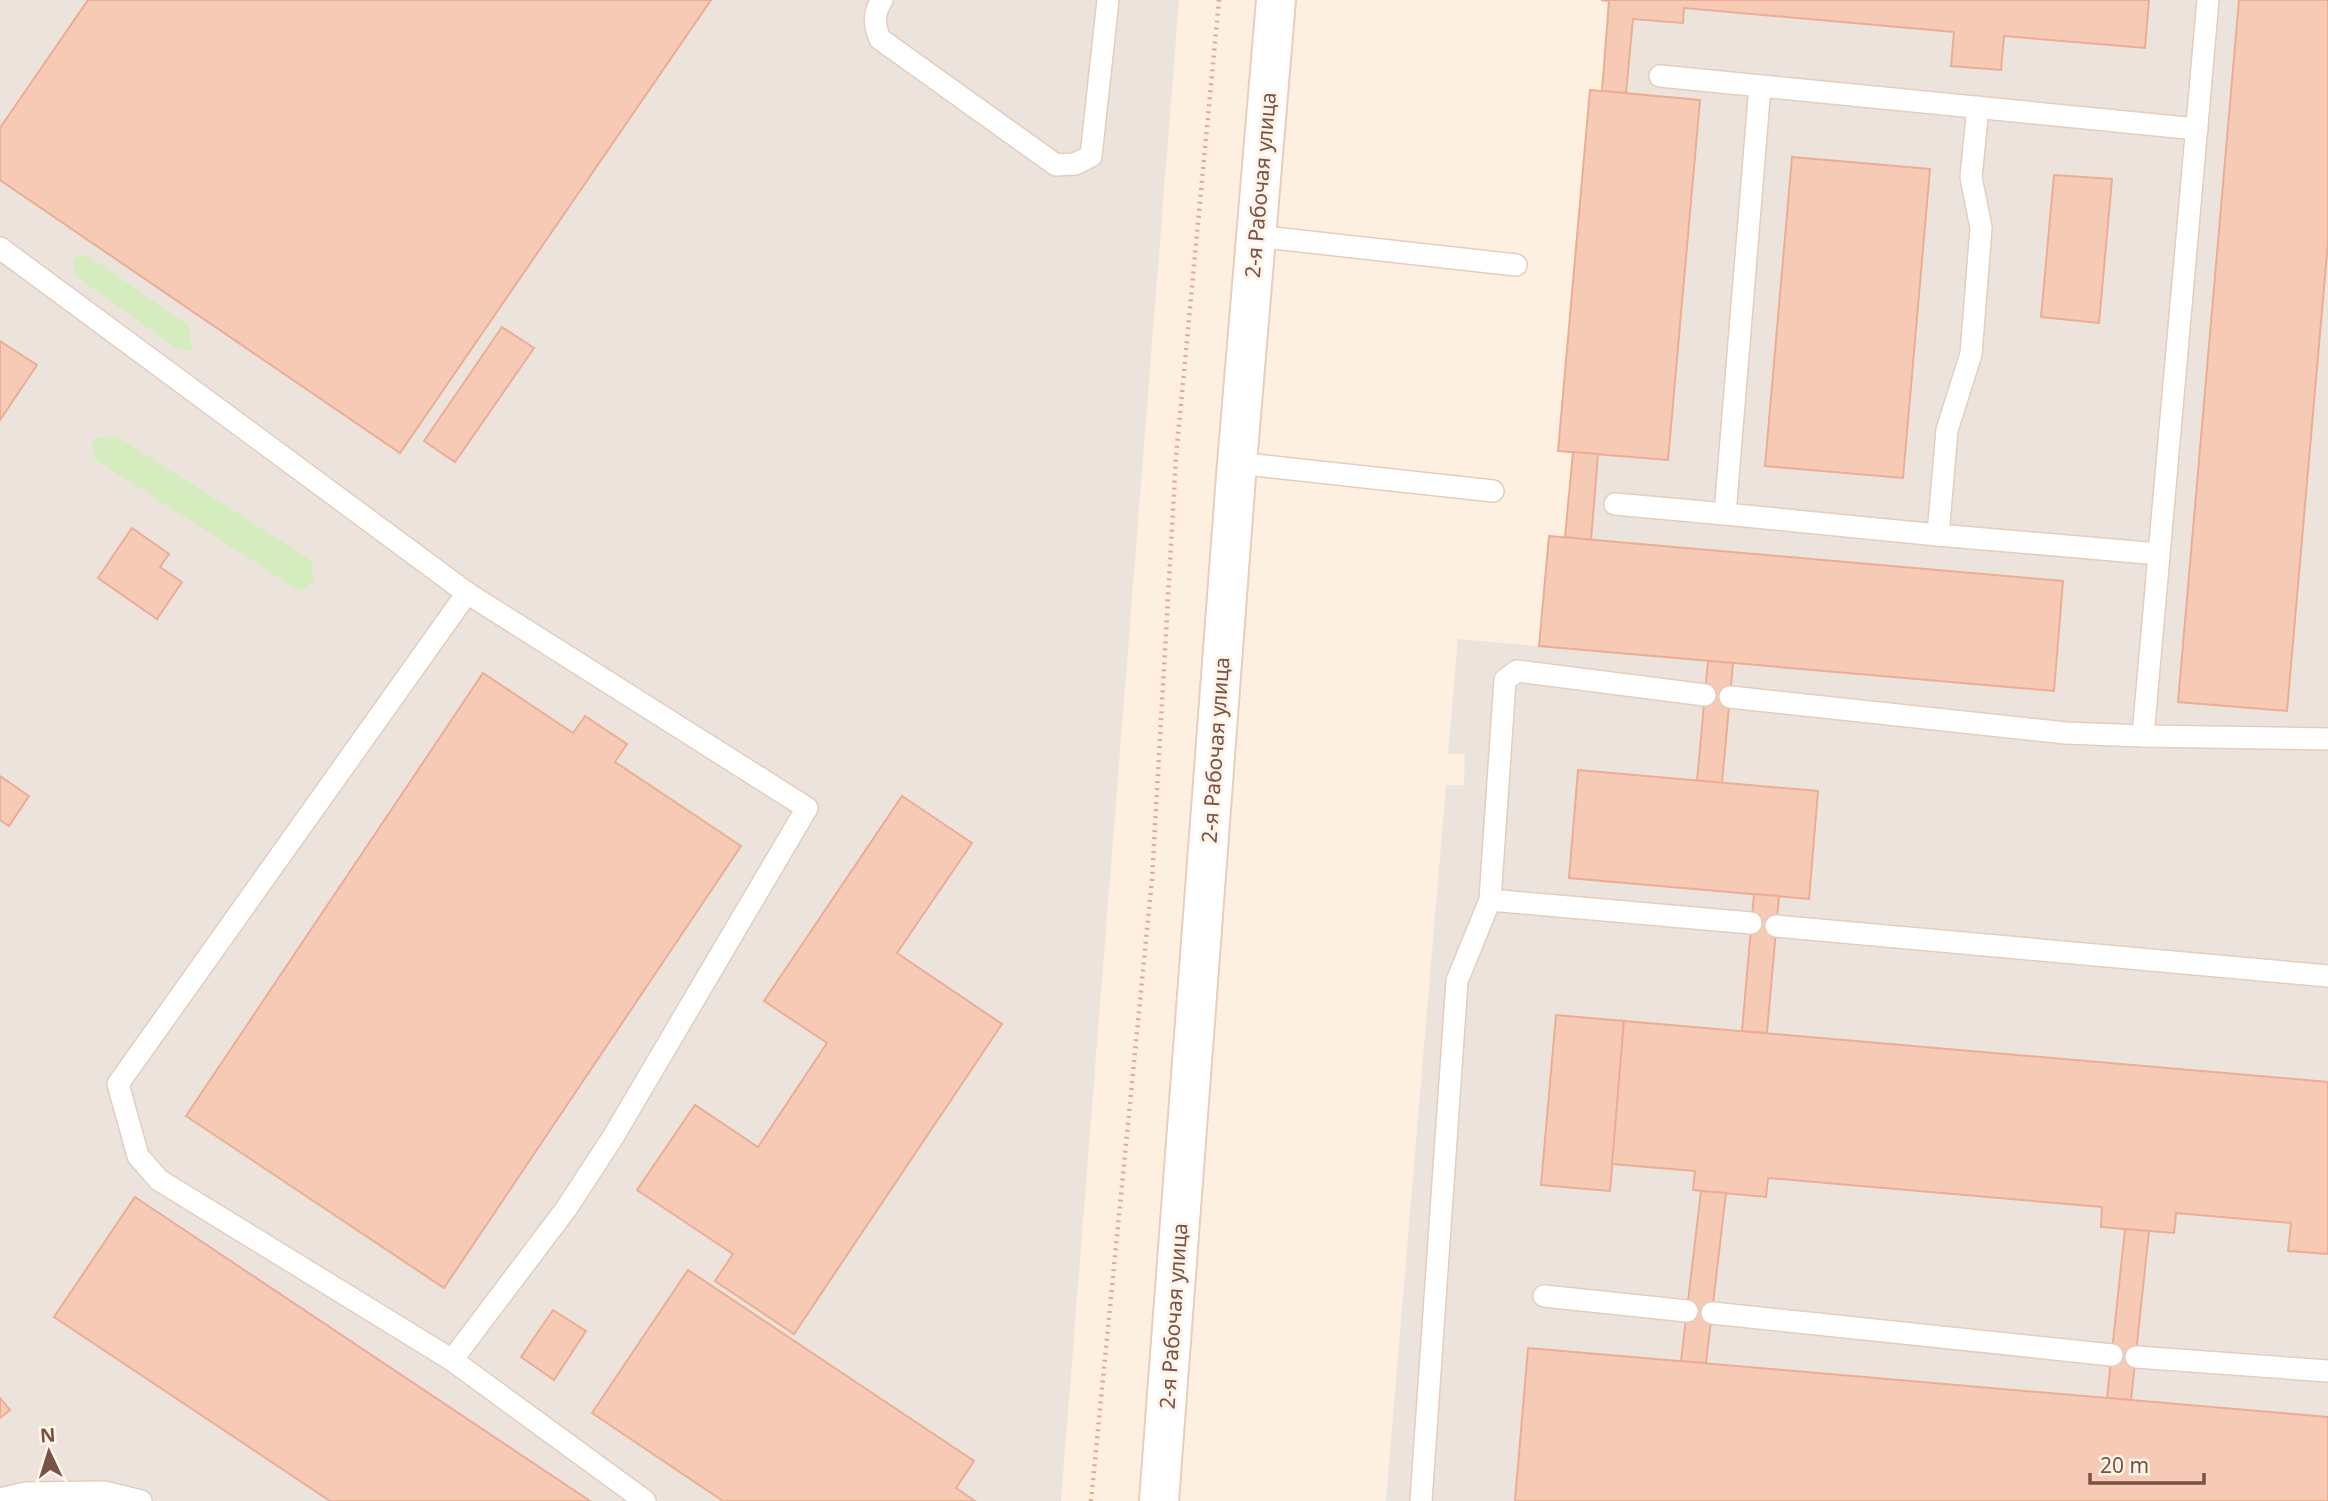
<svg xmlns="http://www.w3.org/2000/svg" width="2328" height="1501" font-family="'Noto Sans',sans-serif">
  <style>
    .industrial { fill: #ece3dc }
    .green { fill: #d5edbe }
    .building { fill: #f6cab5; stroke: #ebae94; stroke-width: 2 }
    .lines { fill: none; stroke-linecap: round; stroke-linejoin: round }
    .service-casing { stroke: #e5cdbe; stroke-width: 24 }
    .secondary-casing { stroke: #ebcdbb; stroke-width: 42 }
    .path { stroke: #dbad99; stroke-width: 4.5; stroke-dasharray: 2 5; stroke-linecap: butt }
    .service { stroke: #fff; stroke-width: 21 }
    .secondary { stroke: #fff; stroke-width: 38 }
    .labels { text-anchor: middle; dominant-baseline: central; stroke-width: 6; stroke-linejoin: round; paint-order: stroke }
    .street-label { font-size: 21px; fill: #785345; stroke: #fff4e9 }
  </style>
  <rect width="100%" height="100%" fill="#fef0e0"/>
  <g class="industrial">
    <polygon points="0,0 1179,0 1061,1501 0,1501"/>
    <polygon points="1601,0 2328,0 2328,1501 1386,1501 1446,785 1464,785 1465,754 1448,754 1458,639 1539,646 1549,536 1565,537 1573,453 1558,451 1590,90 1602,90 1609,2"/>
  </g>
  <g class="green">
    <polygon points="87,255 188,325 192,351 176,348 74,275 74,259"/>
    <polygon points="115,435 311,560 314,581 301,592 96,460 91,440"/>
  </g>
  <g class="building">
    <polygon points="88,0 711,0 400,453 0,180 0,128"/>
    <polygon points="2149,0 2145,48 2004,36 2001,70 1951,66 1954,32 1684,8 1683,23 1633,19 1626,93 1602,91 1609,1 1601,0"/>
    <polygon points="2239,0 2328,0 2328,242 2287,711 2178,702"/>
    <polygon points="1590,90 1700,100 1668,460 1558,451"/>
    <polygon points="1792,157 1930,169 1903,478 1765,466"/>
    <polygon points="2054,175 2112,179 2099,323 2041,317"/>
    <polygon points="502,327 534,348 455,462 424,441"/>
    <polygon points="0,341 37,365 0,420"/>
    <polygon points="1573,452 1598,454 1591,540 1565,537"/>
    <polygon points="132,528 169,554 160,567 182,582 157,619 98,578"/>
    <polygon points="1549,536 2063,581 2054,691 1539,646"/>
    <polygon points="1708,661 1733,663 1722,783 1697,781"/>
    <polygon points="483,673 573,733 585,716 627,744 615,762 741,846 444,1288 186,1116"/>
    <polygon points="1578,770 1818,791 1809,899 1569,878"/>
    <polygon points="0,776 29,796 9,826 0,820"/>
    <polygon points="902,796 972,843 897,953 1002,1024 794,1334 715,1281 733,1254 637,1190 695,1105 758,1147 827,1043 764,1001"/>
    <polygon points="1754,894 1779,896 1767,1033 1742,1031"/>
    <polygon points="1556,1015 1624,1021 1610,1191 1541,1185"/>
    <polygon points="1624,1021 2328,1082 2328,1254 2288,1251 2291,1223 2176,1213 2174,1233 2149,1231 2101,1227 2102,1207 1768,1178 1766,1197 1701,1191 1693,1190 1695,1171 1612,1164"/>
    <polygon points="1701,1191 1726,1193 1706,1363 1681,1361"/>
    <polygon points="135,1197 590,1501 330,1501 54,1317"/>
    <polygon points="2125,1229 2149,1231 2131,1400 2107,1398"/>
    <polygon points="688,1270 974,1461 956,1488 975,1501 723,1501 592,1413"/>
    <polygon points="553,1310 586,1331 554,1380 521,1357"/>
    <polygon points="1528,1348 2328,1417 2328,1501 1515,1501"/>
    <polygon points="0,1398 10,1410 0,1418"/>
  </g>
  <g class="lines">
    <defs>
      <g id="service">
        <path d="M882 0C873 14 874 25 880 39L1056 165 1075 164 1091 156 1108 0"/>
        <polyline points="2208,0 2143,736 2328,739"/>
        <polyline points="1660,76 2197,129"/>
        <polyline points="1255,236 1516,265"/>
        <polyline points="0,248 467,593 807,808 613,1137 566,1209 452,1360"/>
        <polyline points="1237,463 1493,491"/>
        <polyline points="1615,504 1725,514 1760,86"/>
        <polyline points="1725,514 1938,535 1947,430 1971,354 1981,228 1971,177 1978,107"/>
        <polyline points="1938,535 2159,554"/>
        <polyline points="467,593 118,1084 138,1156 159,1180 452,1360 645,1501"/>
        <polyline points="1730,697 2066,733 2143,736"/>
        <polyline points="1490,900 1751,923"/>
        <polyline points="1776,926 2328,976"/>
        <polyline points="1544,1296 1687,1311"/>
        <polyline points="1712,1313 2112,1355"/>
        <polyline points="2136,1357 2328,1371"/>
        <polyline points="0,1499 26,1493 104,1492 141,1501"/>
        <polyline points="1421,1501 1457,981 1490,900 1505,680 1517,671 1705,695"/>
      </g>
      <polyline id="secondary" points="1159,1501 1237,463 1276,0"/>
    </defs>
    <use href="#service" class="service-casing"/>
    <use href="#secondary" class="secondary-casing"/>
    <polyline class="path" points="1091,1501 1152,879 1176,457 1219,0"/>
    <use href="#service" class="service"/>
    <use href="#secondary" class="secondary"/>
  </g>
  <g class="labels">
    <g class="street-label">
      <text transform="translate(1260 185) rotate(-85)">2-я Рабочая улица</text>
      <text transform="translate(1215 750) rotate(-86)">2-я Рабочая улица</text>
      <text transform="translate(1173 1316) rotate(-86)">2-я Рабочая улица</text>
    </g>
  </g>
  <g transform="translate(49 1452) rotate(356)" stroke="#fff4e9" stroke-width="5" paint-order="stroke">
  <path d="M0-5L12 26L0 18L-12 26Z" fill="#785345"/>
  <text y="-10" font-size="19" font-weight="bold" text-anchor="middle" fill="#785345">N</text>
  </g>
  <path d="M2090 1473v10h114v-10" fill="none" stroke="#785345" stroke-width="3.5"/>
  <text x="2100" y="1473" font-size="21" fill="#785345" stroke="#fff4e9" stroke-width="5" paint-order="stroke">20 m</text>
</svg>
